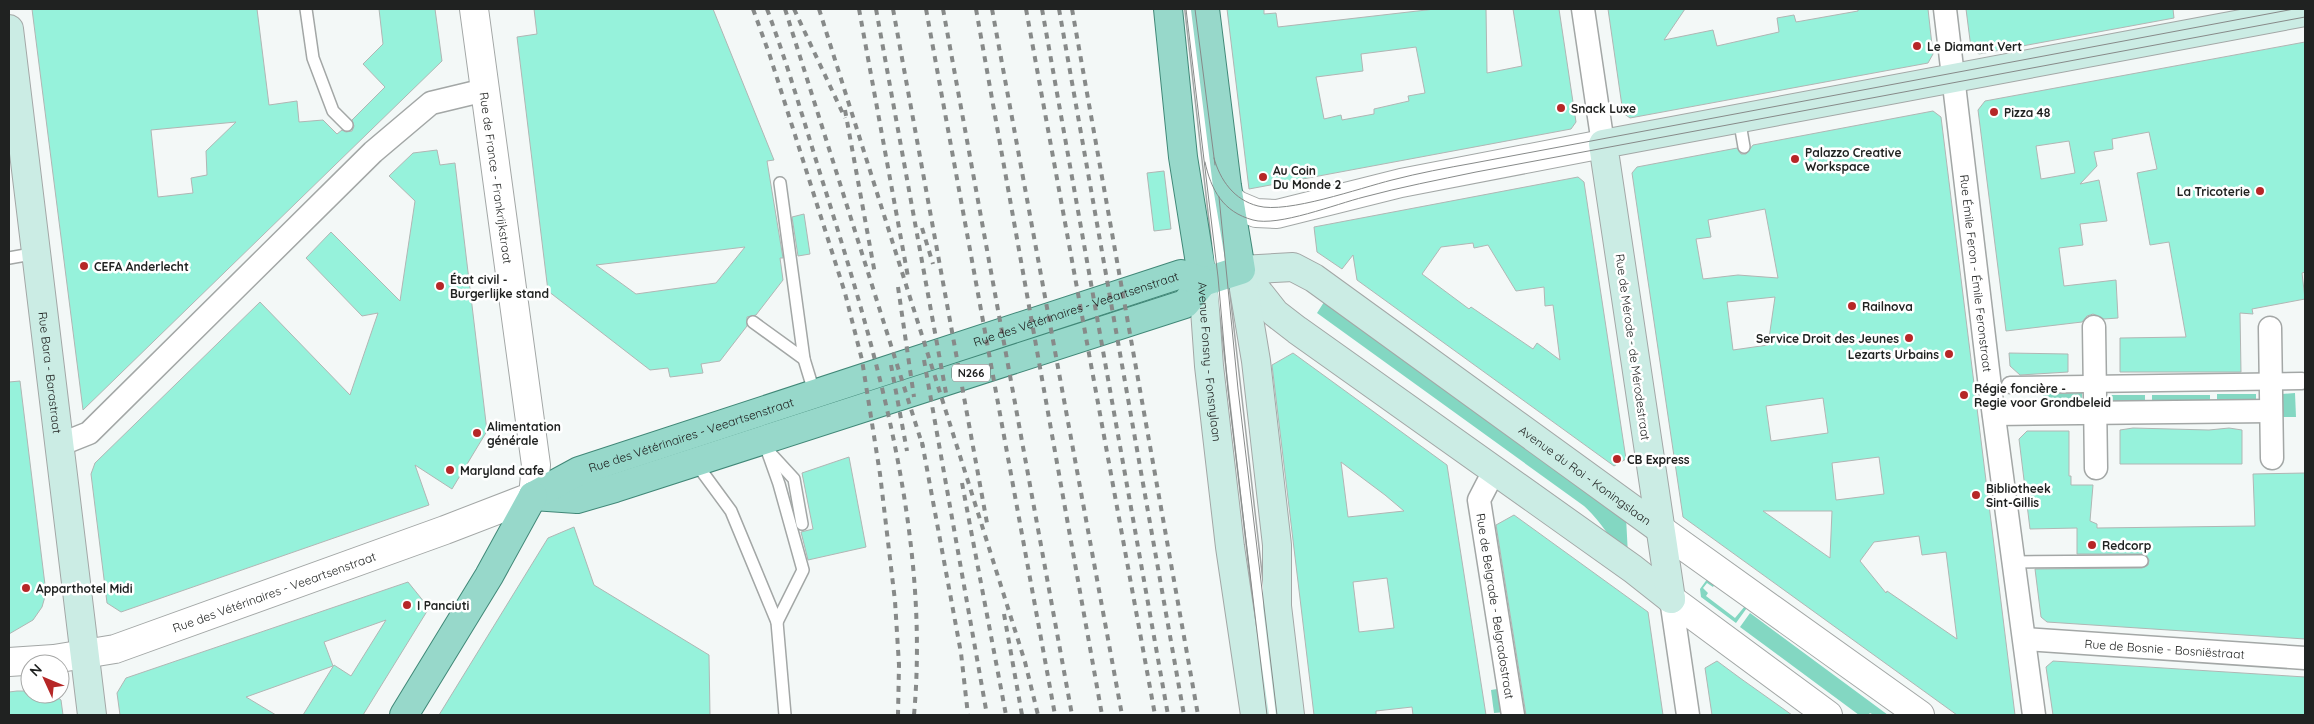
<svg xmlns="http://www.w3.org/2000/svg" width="2314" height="724" font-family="Quicksand,sans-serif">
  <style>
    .green { fill: #83d7c2 }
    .building { fill: #96f2db; stroke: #b1b6b4; fill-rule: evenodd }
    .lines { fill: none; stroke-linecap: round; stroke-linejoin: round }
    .service-casing { stroke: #a3a7a6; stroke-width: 14 }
    .pedestrian-casing { stroke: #a3a7a6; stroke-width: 19 }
    .minor-casing { stroke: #a3a7a6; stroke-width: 25 }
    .tertiary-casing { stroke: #a3a7a6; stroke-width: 30 }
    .secondary-casing { stroke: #a3a7a6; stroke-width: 30 }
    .primary-casing { stroke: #408777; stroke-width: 30 }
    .service { stroke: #fff; stroke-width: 11 }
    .pedestrian { stroke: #fff; stroke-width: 16 }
    .minor { stroke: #fff; stroke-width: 22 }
    .tertiary { stroke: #fff; stroke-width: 28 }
    .secondary { stroke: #cbece4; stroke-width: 28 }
    .primary { stroke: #97d8ca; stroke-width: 28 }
    .tram { stroke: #878a89; stroke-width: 1 }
    .rail { stroke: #878a89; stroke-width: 4; stroke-dasharray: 6 6; stroke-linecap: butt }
    .poi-dot { fill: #b62727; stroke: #fff; stroke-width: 2 }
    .labels { text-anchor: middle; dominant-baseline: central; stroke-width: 5; stroke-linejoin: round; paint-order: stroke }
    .shield { fill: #fff; stroke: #636464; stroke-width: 1 }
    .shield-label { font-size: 11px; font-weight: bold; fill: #202221 }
    .poi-label { font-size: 12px; font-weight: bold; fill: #202221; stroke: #fff; text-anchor: start }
    .street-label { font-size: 12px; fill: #202221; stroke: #fff }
  </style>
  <rect width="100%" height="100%" fill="#f3f8f7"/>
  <g class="green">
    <path d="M1326 299 1626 517 1628 555C1611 542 1601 521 1584 506L1317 313Z"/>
    <polygon points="2082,393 2082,409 2043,409 2043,394"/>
    <polygon points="2295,393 2296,417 2282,417 2282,394"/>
    <rect x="2217" y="394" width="39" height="14"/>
    <rect x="2106" y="395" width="39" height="14"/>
    <rect x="2152" y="395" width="58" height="13"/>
    <polygon points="1708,578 1715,584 1713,587 1707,583 1703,588 1708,593 1706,596 1735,618 1745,606 1749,605 1736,623 1701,597 1700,589"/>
    <polygon points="1750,613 1888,715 1874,715 1870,713 1868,715 1859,715 1740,627"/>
    <polygon points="1503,688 1506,712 1494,713 1491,690"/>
  </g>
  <g class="building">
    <path d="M32 9H257L269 105 297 101 299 122 323 120 337 134 342 130 346 132 352 131 354 126 352 120 385 87 363 64 383 44 379 9H435L442 61 83 410ZM236 122 206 151 207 175 191 178 193 193 158 197 151 130Z"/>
    <path d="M534 9H713L774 160 767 161 783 258H780L783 280 756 315 747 317V326L720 361 701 364 703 373 670 377 668 368 650 370 548 291 517 37 537 34ZM745 247 716 283 636 294 596 265Z"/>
    <path d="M1227 9H1264V14L1276 13 1278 27 1435 9H1486L1487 73 1522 66 1513 9H1559L1576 122 1571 129 1249 189ZM1416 47 1425 93 1408 96 1409 101 1374 109V114L1342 120 1341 115 1324 119 1316 77 1363 71 1361 54Z"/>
    <polygon points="1608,9 1685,9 1664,40 1713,30 1717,46 1779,32 1777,18 1794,15 1796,22 1858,11 1858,9 1928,9 1933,54 1928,63 1630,118 1623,113"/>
    <polygon points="1966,9 2173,9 2174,18 1979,54 1971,48"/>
    <path d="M2305 42V272L2302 273 2305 299 2252 309 2253 314 2240 313 2241 372H2120V338L2186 337 2169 242 2150 245 2137 173 2157 169 2149 132 2112 139 2113 149 2094 152 2097 166 2080 184 2099 180 2107 221 2080 224 2083 245 2059 248 2064 286 2116 280 2118 318 2104 319 2093 314 2087 316 2082 322 2006 331 1978 110 1985 101ZM2069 141 2075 173 2041 179 2036 146Z"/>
    <path d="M1933 111 1941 117 2015 715H1957L1683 517 1632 173 1637 167 1737 148 1741 154H1746L1753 145ZM1765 209 1778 278 1738 275 1703 279 1696 239 1711 237 1708 220ZM1775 297 1768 345 1733 350 1727 302ZM1823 398 1828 433 1771 441 1766 406ZM1879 457 1884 494 1836 500 1832 463ZM1763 511H1832L1830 558ZM1919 536 1922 555 1946 552 1957 639 1887 591 1886 593 1860 561 1874 542Z"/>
    <polygon points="437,150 440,165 455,163 487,431 452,489 415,465 429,505 121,612 107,603 91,474 95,463 260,302 350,395 378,313 362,316 306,258 331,232 400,301 415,201 389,176 413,153"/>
    <polygon points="1164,171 1171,229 1154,231 1147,173"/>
    <path d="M1578 177 1584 182 1626 459 1614 466 1357 280 1353 255 1342 269 1317 252 1314 227ZM1473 243 1474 248 1488 245 1516 291 1544 287 1545 306 1553 305 1560 360 1537 343 1533 349 1471 307 1469 309 1422 274 1441 247Z"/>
    <polygon points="804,214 810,254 798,256 792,217"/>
    <path d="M1293 353 1447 465 1486 715H1413L1412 707 1376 711V715H1314L1272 365ZM1341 462 1385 495 1404 511 1348 517ZM1387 578 1394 628 1359 632 1353 582Z"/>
    <polygon points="2009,353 2068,354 2068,372 2020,375 2010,366"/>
    <polygon points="20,381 46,593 42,607 33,620 9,634 9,382"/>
    <polygon points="2133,428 2209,430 2229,428 2242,430 2242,464 2120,464 2120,430"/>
    <polygon points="2027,431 2069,431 2069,476 2071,476 2071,485 2093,485 2090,521 2097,524 2097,528 2255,526 2253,474 2305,473 2305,639 2047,622 2041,617 2035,569 2142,568 2148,565 2149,560 2146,555 2142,554 2077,554 2077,528 2030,529 2019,439"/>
    <polygon points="849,457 866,547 808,560 801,532 813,529 802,473"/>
    <polygon points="1514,515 1648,612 1663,715 1526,715 1496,525"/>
    <polygon points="574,527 594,585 709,655 710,715 439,715 548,538"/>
    <polygon points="408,582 429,608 363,715 303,715 334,665 351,676 386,620 324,642 333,666 246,697 276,715 120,715 117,693 126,678"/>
    <polygon points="1717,661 1740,678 1792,715 1712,715 1705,668"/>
    <polygon points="2053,661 2305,677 2305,715 2053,715 2046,667"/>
    <polygon points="17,691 30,691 30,694 53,694 61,700 63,715 9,715 9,692"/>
  </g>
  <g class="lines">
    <defs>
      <g id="service">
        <polyline points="306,9 313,58 333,111 347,125"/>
        <path d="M1191 9C1220 244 1243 480 1272 715"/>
        <polyline points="1739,118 1744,147"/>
        <polyline points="780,183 804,359 815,395"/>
        <polyline points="9,258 37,253"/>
        <polyline points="753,322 804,359"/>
        <polyline points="763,439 779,484 803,570 777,622"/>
        <polyline points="771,454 794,479 802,524"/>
        <polyline points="695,462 731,511 777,622 785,715"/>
        <polyline points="2015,562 2142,561"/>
      </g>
      <polyline id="pedestrian" points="2010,385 2302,381"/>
      <g id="minor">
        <polyline points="1583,9 1603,144"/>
        <path id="s1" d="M1945 9 1990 387 2034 715"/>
        <polyline points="2094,327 2096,468"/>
        <polyline points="2270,328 2272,458"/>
        <polyline points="1994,414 2271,411"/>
        <polyline points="59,445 89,433 373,152 431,103 485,90"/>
        <path id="s2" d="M1494 471 1479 500 1513 715"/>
        <polyline points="1671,599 1688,715"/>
        <path id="s3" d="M2025 639 2305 658"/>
      </g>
      <g id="tertiary">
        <polyline points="1229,198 1237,205 1256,213 1277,214 1401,183 1603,144"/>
        <polyline points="1660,529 1920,715"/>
        <polyline points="1671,599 1828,715"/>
        <path id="s4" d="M9 662 54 659 115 649 445 530 533 496 536 465 474 9"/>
      </g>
      <g id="secondary">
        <path id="s5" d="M9 29 92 715"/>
        <polyline points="1241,270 1275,313 1297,330 1633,569 1671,599"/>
        <path id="s6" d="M1241 270 1293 267 1314 278 1660 529"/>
        <polyline points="1241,271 1256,361 1277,545 1277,606 1290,715"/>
        <path id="s7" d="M1203 282 1209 366 1230 547 1255 715"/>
        <polyline points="1671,599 1603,144 2305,12"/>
      </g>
      <g id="primary">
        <polyline points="1168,9 1183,157 1203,282"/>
        <polyline points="1203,282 1241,270 1227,186 1205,9"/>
        <polyline points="533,496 577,499 615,488 1185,304 1203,282"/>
        <path id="s8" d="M533 496 579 471 1181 274 1203 282"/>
        <polyline points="404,715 489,576 533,496"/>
      </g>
    </defs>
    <use href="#service" class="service-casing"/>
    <use href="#pedestrian" class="pedestrian-casing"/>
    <use href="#minor" class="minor-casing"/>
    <use href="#tertiary" class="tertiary-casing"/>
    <use href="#secondary" class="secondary-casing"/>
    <use href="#primary" class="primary-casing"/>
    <use href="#service" class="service"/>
    <use href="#pedestrian" class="pedestrian"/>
    <use href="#minor" class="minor"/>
    <use href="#tertiary" class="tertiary"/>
    <use href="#secondary" class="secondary"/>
    <use href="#primary" class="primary"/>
    <g class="tram">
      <polyline points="1186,9 1218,277 1228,390 1267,715"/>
      <polyline points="1195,9 1215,165"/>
      <path d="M1214 158C1220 180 1234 200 1258 206 1287 214 1360 188 1392 180 1419 173 1446 168 1474 163L2294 9"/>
      <path d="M1205 162C1211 190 1223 212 1253 220 1278 227 1336 204 1364 197 1401 187 1438 180 1476 172L2305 17"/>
      <polyline points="1219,197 1238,389 1277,715"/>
    </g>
    <g class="rail">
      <polyline points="753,9 770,56 845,293 862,360 880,474 895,601 899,665 898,715"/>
      <path d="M767 9C789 68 806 129 825 189 878 358 930 536 914 715"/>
      <polyline points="785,9 923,447"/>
      <polyline points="794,9 845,118"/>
      <polyline points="819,9 1025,662 1038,715"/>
      <polyline points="859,9 908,277"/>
      <polyline points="876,9 946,393"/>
      <polyline points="893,9 987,523"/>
      <polyline points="926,9 1055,715"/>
      <polyline points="943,9 1072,715"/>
      <polyline points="976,9 1102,715"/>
      <polyline points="992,9 1122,715"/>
      <polyline points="1026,9 1155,715"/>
      <polyline points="1042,9 1168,715"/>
      <polyline points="1059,9 1184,715"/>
      <polyline points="1072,9 1198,715"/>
      <polyline points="845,110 875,274"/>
      <polyline points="922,228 933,264"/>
      <polyline points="898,287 914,397"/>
      <polyline points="924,360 987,715"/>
      <polyline points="891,365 907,451"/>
      <polyline points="922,442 961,653 968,715"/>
      <polyline points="962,483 1006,715"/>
      <polyline points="1004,614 1022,715"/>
    </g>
  </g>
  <g class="poi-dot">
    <circle cx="1917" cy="46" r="5"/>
    <circle cx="1561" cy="108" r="5"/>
    <circle cx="1994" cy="112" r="5"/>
    <circle cx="1795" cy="159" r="5"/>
    <circle cx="1263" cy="177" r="5"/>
    <circle cx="2260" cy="191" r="5"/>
    <circle cx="84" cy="266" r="5"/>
    <circle cx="440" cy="286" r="5"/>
    <circle cx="1852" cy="306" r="5"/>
    <circle cx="1909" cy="338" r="5"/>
    <circle cx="1949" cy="354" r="5"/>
    <circle cx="1964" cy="395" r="5"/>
    <circle cx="477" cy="433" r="5"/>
    <circle cx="1617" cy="459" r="5"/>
    <circle cx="450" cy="470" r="5"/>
    <circle cx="1976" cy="495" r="5"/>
    <circle cx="2092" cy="545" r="5"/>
    <circle cx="26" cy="588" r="5"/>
    <circle cx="407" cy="605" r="5"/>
  </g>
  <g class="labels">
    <rect class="shield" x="952" y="364.5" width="38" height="17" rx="4"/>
    <g class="shield-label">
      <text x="971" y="373">N266</text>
    </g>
    <g class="poi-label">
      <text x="1927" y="46">Le Diamant Vert</text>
      <text x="1571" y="108">Snack Luxe</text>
      <text x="2004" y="112">Pizza 48</text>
      <text x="1805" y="152">Palazzo Creative<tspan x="1805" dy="14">Workspace</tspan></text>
      <text x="1273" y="170">Au Coin<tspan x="1273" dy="14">Du Monde 2</tspan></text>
      <text x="2250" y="191" text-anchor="end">La Tricoterie</text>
      <text x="94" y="266">CEFA Anderlecht</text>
      <text x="450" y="279">État civil -<tspan x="450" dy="14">Burgerlijke stand</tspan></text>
      <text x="1862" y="306">Railnova</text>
      <text x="1899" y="338" text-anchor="end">Service Droit des Jeunes</text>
      <text x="1939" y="354" text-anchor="end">Lezarts Urbains</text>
      <text x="1974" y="388">Régie foncière -<tspan x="1974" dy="14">Regie voor Grondbeleid</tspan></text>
      <text x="487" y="426">Alimentation<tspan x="487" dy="14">générale</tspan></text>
      <text x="1627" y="459">CB Express</text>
      <text x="460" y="470">Maryland cafe</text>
      <text x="1986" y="488">Bibliotheek<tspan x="1986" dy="14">Sint-Gillis</tspan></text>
      <text x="2102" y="545">Redcorp</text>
      <text x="36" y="588">Apparthotel Midi</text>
      <text x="417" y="605">I Panciuti</text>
    </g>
    <g class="street-label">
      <text transform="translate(496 178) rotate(82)">Rue de France - Frankrijkstraat</text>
      <text stroke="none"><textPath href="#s1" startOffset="266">Rue Émile Feron - Émile Feronstraat</textPath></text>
      <text stroke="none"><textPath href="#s8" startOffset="575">Rue des Vétérinaires - Veeartsenstraat</textPath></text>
      <text transform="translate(1633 347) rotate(82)">Rue de Mérode - de Mérodestraat</text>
      <text stroke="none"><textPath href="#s7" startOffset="80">Avenue Fonsny - Fonsnylaan</textPath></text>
      <text stroke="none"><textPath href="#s5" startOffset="346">Rue Bara - Barastraat</textPath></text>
      <text stroke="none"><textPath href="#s8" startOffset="170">Rue des Vétérinaires - Veeartsenstraat</textPath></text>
      <text stroke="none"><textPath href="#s6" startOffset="411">Avenue du Roi - Koningslaan</textPath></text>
      <text stroke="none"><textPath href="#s4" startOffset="276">Rue des Vétérinaires - Veeartsenstraat</textPath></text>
      <text stroke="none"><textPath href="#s2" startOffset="140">Rue de Belgrade - Belgradostraat</textPath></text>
      <text stroke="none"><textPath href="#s3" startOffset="140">Rue de Bosnie - Bosniëstraat</textPath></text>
    </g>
  </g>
  <rect width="2314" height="724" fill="none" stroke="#202221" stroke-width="20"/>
  <g transform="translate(45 679) rotate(314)"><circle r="24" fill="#ffffff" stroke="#a6a7a6"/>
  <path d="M0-4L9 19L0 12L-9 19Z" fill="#b62727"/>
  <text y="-8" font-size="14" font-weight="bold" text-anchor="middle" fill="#202221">N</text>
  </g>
</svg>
